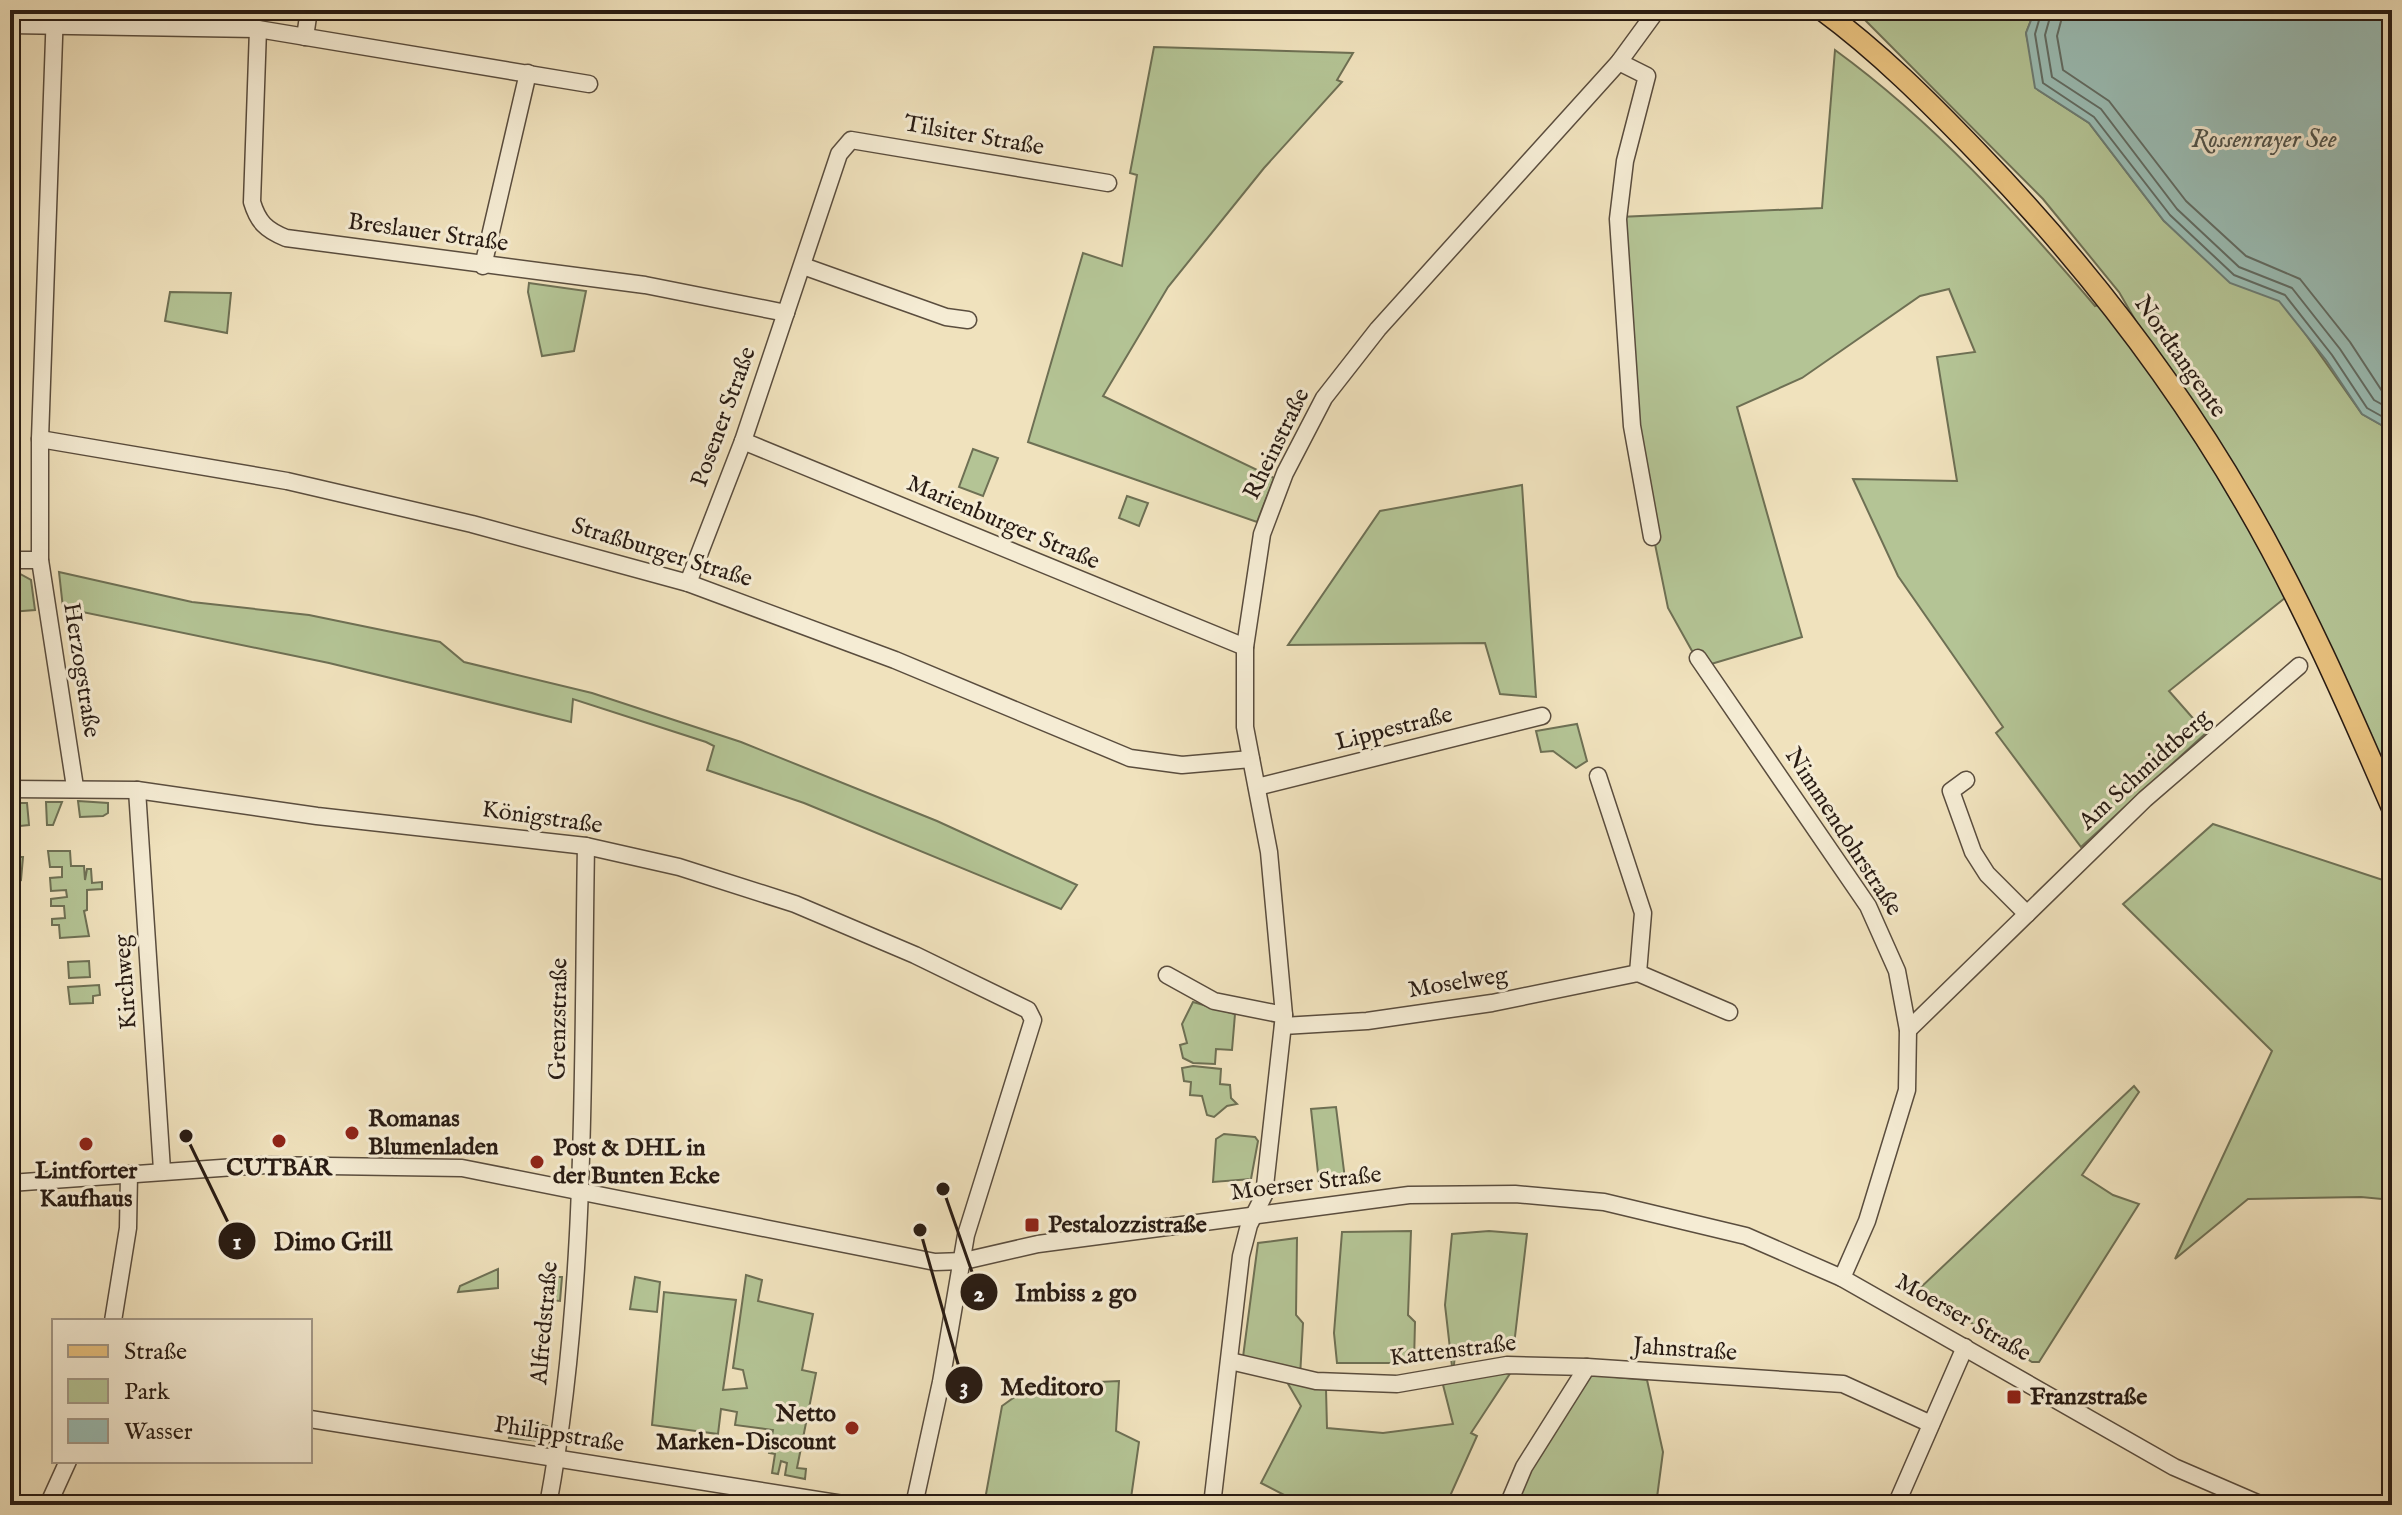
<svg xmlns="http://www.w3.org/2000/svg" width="2402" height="1515" font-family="'IM FELL English',serif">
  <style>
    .green { fill: #b4c495; stroke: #6e7054; stroke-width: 2 }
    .water { fill: #9abdb5; stroke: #6c7c74; stroke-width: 2 }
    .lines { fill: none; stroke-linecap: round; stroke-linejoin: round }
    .shore { stroke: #616c64; stroke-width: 2 }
    .minor-casing { stroke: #5a4d3e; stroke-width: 19 }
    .major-casing { stroke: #281b13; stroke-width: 23 }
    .minor { stroke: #f5ecd4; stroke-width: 16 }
    .major { stroke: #e8c17e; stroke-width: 20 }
    .poi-dot { fill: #8f2418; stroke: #f5ecd4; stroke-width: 3 }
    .labels { text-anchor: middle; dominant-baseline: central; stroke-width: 6; stroke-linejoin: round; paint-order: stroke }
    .street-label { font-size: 24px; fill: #281b13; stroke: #f5ecd4 }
    .poi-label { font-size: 24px; font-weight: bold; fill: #281b13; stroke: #f5ecd4; text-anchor: start }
    .water-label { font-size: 26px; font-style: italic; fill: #50544c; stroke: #f5ecd4 }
    .leader { fill: none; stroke: #281b13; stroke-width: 3 }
    .callout-dot { fill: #281b13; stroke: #f5ecd4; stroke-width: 3 }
    .mark-label { font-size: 24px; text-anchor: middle; font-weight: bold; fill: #fff }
    .callout-label { font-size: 26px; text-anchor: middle; font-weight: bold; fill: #281b13; stroke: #f5ecd4; stroke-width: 6; stroke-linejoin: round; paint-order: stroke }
  </style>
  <rect width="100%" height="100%" fill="#f0e2bd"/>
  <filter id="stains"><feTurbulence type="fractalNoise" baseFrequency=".0025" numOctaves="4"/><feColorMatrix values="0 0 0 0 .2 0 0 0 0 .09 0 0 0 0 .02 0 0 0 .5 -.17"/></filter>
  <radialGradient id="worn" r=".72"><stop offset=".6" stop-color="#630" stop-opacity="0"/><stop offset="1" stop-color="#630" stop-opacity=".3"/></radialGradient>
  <g class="green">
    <path d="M1855 10H2035L2026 33 2038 90 2089 123 2164 221 2283 302 2362 414 2392 431V807L2291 593 2169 691 2206 733 2081 847 1996 733 2003 727 1898 576 1853 479 1957 481 1937 357 1975 352 1949 289 1920 296 1802 378 1737 407 1802 637 1701 667 1668 608 1634 441 1619 217 1822 208 1835 50C1934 122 2016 213 2095 306L2110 301 2190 414 2119 292 2043 199Z"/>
    <polygon points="1154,47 1353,53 1337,80 1342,82 1264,168 1168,287 1103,396 1274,478 1257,522 1028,442 1083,253 1122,266 1137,175 1130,173"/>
    <polygon points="529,283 586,291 574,351 542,356 528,292"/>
    <polygon points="170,292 231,293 227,333 165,321"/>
    <polygon points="973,449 998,458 983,496 959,487"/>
    <polygon points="1522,485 1536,697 1500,694 1485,643 1288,645 1380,511"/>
    <polygon points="1127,496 1148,503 1139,526 1119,518"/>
    <polygon points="13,570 31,580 35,610 10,612 10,571"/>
    <polygon points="59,572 192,602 309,615 440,642 464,662 592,693 741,742 937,821 1077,885 1061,909 804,803 707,770 714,746 706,742 573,699 571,722 329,663 63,608"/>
    <polygon points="1577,724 1587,761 1576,768 1553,751 1541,752 1536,731"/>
    <polygon points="78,801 108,803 108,813 103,816 80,817"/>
    <polygon points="46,802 62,802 53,825 47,825"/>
    <polygon points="10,803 27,803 29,825 20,826"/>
    <polygon points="2213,824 2392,883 2392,1200 2361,1197 2248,1199 2175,1259 2272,1051 2123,904"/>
    <polygon points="48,851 70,851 71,866 84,866 85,880 87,869 91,869 92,883 102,882 102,889 87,890 87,910 84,911 89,936 60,938 59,925 52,925 52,919 65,918 64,906 51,906 51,899 67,897 66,890 51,891 50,878 62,877 62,867 50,867"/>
    <polygon points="10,857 23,857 21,880 10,878"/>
    <polygon points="89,961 90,977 69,978 68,962"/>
    <polygon points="99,985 100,995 93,996 93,1003 70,1004 68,987"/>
    <polygon points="1193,1002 1235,1014 1232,1050 1216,1049 1215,1064 1193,1063 1183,1058 1180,1045 1187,1043 1182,1024"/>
    <polygon points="1193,1066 1221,1069 1220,1084 1230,1085 1231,1098 1237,1104 1227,1106 1214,1117 1207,1115 1202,1096 1190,1095 1191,1082 1184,1081 1182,1068"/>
    <polygon points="2134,1086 2139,1092 2082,1175 2113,1195 2139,1204 2039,1362 2032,1362 1919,1289"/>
    <polygon points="1336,1107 1345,1179 1319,1182 1311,1109"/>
    <polygon points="1224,1134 1255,1137 1258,1141 1251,1179 1213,1182 1216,1139"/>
    <polygon points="1411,1231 1408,1315 1415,1322 1414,1363 1337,1363 1334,1333 1342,1232"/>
    <polygon points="1489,1231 1527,1234 1514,1345 1455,1355 1453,1374 1515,1366 1471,1433 1477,1436 1446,1505 1286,1505 1290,1498 1261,1483 1301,1406 1287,1382 1326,1389 1327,1428 1383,1433 1453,1424 1441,1377 1453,1375 1445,1305 1452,1234"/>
    <polygon points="1297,1238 1296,1315 1303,1323 1300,1377 1243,1357 1258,1243"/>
    <polygon points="498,1269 498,1288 458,1292 460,1286"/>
    <polygon points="746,1275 762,1280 758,1301 813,1314 802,1370 816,1373 797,1468 806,1469 805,1479 785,1475 787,1463 781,1461 778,1474 772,1473 775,1454 769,1453 773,1430 735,1425 737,1412 721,1409 718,1434 652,1425 664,1292 736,1300 723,1390 747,1388 743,1370 733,1368"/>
    <polygon points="551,1277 562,1277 560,1301 550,1300"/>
    <polygon points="635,1277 660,1282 657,1312 630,1309"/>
    <polygon points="1583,1374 1647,1380 1663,1452 1656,1505 1508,1505"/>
    <polygon points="1119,1381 1116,1431 1139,1442 1130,1505 984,1505 1002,1406 1031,1385"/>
    <polygon points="538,1424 547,1426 541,1441 509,1438 510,1428 535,1433"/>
  </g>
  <polygon class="water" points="2035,10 2392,10 2392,431 2362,414 2326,360 2279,301 2230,283 2164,221 2089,123 2035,88 2026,33"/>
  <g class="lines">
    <g class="shore">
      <polyline points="2042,10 2035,34 2043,83 2094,117 2170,215 2234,275 2285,295 2332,355 2367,408 2392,422"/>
      <polyline points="2052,10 2045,35 2052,77 2101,109 2177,209 2239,267 2292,288 2340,349 2374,400 2392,410"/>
      <polyline points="2064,10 2057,36 2063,70 2109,101 2186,201 2246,256 2300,279 2350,342 2382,391 2392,397"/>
    </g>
    <defs>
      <g id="minor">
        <polyline points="55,10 40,439 40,560 75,787"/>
        <polyline points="10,25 258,29 589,84"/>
        <path d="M258 29 252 202C258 222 266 230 286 238L645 285 786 313"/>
        <polyline points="305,37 309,10"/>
        <polyline points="1619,62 1647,76 1625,161 1618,219 1632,426 1652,537"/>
        <polyline points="483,266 528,73"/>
        <polyline points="803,266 946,317 968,320"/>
        <polyline points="40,439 287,481 472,524 688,583 895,660 1130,758 1182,765 1251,759"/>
        <polyline points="743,441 1245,647"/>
        <polyline points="10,560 40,560"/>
        <polyline points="688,583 743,441 839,154 851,140 1108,183"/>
        <polyline points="1698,658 1868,906 1897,971 1908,1030 1907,1090 1867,1221 1842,1278"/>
        <polyline points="1598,776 1643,913 1638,973"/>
        <polyline points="1966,780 1951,791 1973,852 1987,874 2027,914"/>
        <polyline points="1257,787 1542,716"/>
        <polyline points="10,789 137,790 317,816 586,846 679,867 795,904 915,955 1028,1010 1033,1020 966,1235 941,1382 914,1505"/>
        <polyline points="137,790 162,1170"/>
        <polyline points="1167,975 1214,1001 1284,1015"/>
        <polyline points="1283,1026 1367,1021 1492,1003 1638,973 1729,1012"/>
        <polyline points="1908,1030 2145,799 2299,666"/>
        <polyline points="10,1183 262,1165 462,1168 935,1262 964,1261 1038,1244 1409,1195 1515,1194 1604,1202 1746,1236 1842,1278 2174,1467 2262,1505"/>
        <polyline points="113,1321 128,1228 129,1174"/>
        <polyline points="1230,1361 1316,1381 1397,1384 1507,1365 1587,1367"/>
        <polyline points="310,1419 849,1505"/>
        <polyline points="48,1505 68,1461"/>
        <path d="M548 1505C588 1289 582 1065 586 846"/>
        <polyline points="1212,1505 1241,1256 1249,1225 1264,1195 1284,1015 1269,852 1245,727 1245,647 1262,534 1285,473 1324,398 1378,329 1619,62 1657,10"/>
        <polyline points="1508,1505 1524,1467 1587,1367 1843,1384 1931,1424"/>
        <polyline points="1896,1505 1965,1347"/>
      </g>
      <path id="major" d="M1822 10C1879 52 1929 102 1978 153 2080 259 2171 375 2245 503 2301 599 2348 706 2392 808"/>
    </defs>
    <use href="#minor" class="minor-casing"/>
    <use href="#major" class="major-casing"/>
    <use href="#minor" class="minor"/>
    <use href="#major" class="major"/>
  </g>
  <g class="poi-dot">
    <circle cx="352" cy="1133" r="8"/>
    <circle cx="279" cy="1141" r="8"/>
    <circle cx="86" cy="1144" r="8"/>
    <circle cx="537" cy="1162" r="8"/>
    <rect x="1024" y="1217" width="16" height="16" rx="4"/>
    <rect x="2006" y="1389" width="16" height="16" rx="4"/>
    <circle cx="852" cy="1428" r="8"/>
  </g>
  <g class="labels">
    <g class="street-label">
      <text transform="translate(974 136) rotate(10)">Tilsiter Straße</text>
      <text transform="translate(428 233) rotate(8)">Breslauer Straße</text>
      <text transform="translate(2180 357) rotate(55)">Nordtangente</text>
      <text transform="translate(724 417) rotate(-70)">Posener Straße</text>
      <text transform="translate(1277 444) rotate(-64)">Rheinstraße</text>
      <text transform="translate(1003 523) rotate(23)">Marienburger Straße</text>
      <text transform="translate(662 553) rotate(17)">Straßburger Straße</text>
      <text transform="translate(81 670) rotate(81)">Herzogstraße</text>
      <text transform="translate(1394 729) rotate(-14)">Lippestraße</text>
      <text transform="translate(2145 770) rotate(-42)">Am Schmidtberg</text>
      <text transform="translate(542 818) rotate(8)">Königstraße</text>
      <text transform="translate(1843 832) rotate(57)">Nimmendohrstraße</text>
      <text transform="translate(126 982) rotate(-94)">Kirchweg</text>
      <text transform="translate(1458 983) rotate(-9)">Moselweg</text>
      <text transform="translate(559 1019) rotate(-89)">Grenzstraße</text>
      <text transform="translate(1306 1184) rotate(-7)">Moerser Straße</text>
      <text transform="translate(1963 1318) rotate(30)">Moerser Straße</text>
      <text transform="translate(545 1323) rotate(-85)">Alfredstraße</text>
      <text transform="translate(1685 1350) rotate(4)">Jahnstraße</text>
      <text transform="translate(1453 1351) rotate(-7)">Kattenstraße</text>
      <text transform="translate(559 1435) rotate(9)">Philippstraße</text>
    </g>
    <g class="poi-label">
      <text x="368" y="1119">Romanas<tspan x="368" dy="28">Blumenladen</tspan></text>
      <text x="553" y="1148">Post &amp; DHL in<tspan x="553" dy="28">der Bunten Ecke</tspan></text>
      <text x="279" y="1168" text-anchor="middle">CUTBAR</text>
      <text x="86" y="1171" text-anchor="middle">Lintforter<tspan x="86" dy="28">Kaufhaus</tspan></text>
      <text x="1048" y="1225">Pestalozzistraße</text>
      <text x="2030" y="1397">Franzstraße</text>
      <text x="836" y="1414" text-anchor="end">Netto<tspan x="836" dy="28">Marken-Discount</tspan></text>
    </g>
    <g class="water-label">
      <text x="2264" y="139">Rossenrayer See</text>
    </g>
  </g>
  <path class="leader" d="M186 1136L237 1241M943 1189L979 1292M920 1230L964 1385"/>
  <g class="callout-dot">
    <circle cx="186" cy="1136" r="8"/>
    <circle cx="943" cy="1189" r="8"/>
    <circle cx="920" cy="1230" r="8"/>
    <circle cx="237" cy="1241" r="20"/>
    <circle cx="979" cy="1292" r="20"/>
    <circle cx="964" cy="1385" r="20"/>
  </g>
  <g class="mark-label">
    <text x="237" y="1249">1</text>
    <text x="979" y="1301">2</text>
    <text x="964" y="1394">3</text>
  </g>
  <g class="callout-label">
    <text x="333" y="1250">Dimo Grill</text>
    <text x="1076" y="1301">Imbiss 2 go</text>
    <text x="1052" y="1395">Meditoro</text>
  </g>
  <rect width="2402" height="1515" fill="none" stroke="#f0e2bd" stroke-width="40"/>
  <rect x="12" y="12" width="2378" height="1491" fill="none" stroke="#281b13" stroke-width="4"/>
  <rect x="20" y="20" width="2362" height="1475" fill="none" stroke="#281b13" stroke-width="2"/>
  <rect x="52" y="1319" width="260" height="144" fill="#f5ecd4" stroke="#a39887" stroke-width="2"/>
  <rect x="68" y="1345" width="40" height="12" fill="#e8c17e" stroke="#a39887" stroke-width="2"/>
  <text x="124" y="1359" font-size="24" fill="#281b13">Straße</text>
  <rect x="68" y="1379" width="40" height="24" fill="#b4c495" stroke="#a39887" stroke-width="2"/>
  <text x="124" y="1399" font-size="24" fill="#281b13">Park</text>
  <rect x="68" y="1419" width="40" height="24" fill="#9abdb5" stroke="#a39887" stroke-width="2"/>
  <text x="124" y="1439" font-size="24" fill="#281b13">Wasser</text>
  <rect width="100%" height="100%" filter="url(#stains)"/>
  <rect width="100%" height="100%" fill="url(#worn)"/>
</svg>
